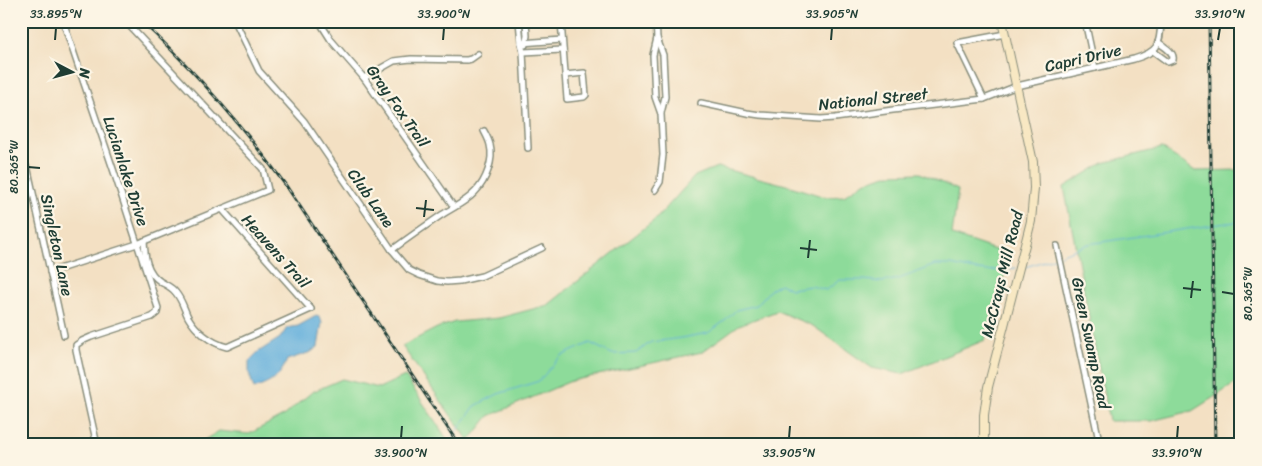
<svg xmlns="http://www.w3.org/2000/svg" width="1262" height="466" font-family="Sriracha,sans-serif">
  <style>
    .green { fill: #8ddb9a; stroke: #568c67 }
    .water { fill: #62afdc; stroke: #407688 }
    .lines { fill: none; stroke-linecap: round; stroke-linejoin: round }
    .stream { stroke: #62afdc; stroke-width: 1 }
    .street-casing { stroke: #898e7c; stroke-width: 8 }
    .secondary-casing { stroke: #898e7c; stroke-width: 10 }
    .street { stroke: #fff; stroke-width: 5 }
    .secondary { stroke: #f8e8c3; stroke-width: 8 }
    .rail-casing { stroke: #1f3d34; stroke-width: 3 }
    .rail { stroke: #fcf5e5; stroke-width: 1; stroke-dasharray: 4; stroke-linecap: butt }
    .ticks { fill: none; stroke: #1f3d34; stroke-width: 2 }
    .labels { text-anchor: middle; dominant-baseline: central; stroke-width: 4.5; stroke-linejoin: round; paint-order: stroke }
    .street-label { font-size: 16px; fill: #1f3d34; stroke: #fcf5e5 }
    .neatline { fill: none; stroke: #1f3d34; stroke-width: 2 }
    .ticks-label { font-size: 12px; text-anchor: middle; fill: #1f3d34 }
  </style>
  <rect width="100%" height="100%" fill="#fcf5e5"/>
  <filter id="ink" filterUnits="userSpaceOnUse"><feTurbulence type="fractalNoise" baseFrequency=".02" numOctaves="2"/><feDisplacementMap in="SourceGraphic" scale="10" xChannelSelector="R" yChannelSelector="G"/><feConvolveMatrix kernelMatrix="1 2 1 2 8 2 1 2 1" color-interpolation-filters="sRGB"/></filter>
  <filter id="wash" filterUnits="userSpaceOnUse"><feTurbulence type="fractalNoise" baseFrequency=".0096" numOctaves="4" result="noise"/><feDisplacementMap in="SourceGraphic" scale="20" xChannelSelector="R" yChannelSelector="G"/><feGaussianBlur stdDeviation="1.12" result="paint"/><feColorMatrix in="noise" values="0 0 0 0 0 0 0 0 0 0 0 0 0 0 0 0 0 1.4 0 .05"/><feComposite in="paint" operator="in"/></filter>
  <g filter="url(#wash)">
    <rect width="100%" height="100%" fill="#f3e0c3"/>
    <g class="green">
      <polygon points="1162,148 1195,171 1238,170 1241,168 1241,380 1192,411 1151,421 1109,421 1064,187 1103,163"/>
      <polygon points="717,167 790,186 825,197 844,196 864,182 890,174 920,173 958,190 952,235 1010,255 985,340 902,374 872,368 813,326 777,311 739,325 702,352 571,381 489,416 469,441 402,346 437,328 455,322 499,318 548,305 657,218 695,176"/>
      <polygon points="405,376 451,445 196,445 219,431 249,434 283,416 312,392 342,379 379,388"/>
    </g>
    <path class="water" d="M316 316 320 317 322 323 318 347 311 352 287 360C279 379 272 382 254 389L249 373V361L258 352 280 338 287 328 298 326Z"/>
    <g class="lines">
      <g class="stream">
        <polyline points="1060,255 1088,244 1226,223 1241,222"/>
        <polyline points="1022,268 1057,257"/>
        <polyline points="447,445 475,406 498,394 539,381 561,356 590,343 612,354 636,353 651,342 682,338 708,333 726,320 736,310 757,305 770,290 780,284 791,289 811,286 826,290 840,280 864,280 882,282 899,279 935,265 951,265 970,269 987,271 1016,268"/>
      </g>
    </g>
  </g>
  <g filter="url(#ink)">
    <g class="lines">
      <defs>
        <g id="street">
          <polyline points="63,21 114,172 158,308 157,313 152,317 91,337 82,341 76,345 76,350 97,445"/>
          <polyline points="235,21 259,71 304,121 392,250 409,270 419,275 437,281 447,282 460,281 482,276 542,248"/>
          <polyline points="319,21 331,40 364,78 454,207"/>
          <polyline points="519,21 521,43 523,52 528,148"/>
          <polyline points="561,21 567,99 584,97 586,95 584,73 565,75"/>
          <polyline points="1085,21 1095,68"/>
          <polyline points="657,38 663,55 665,97 661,113"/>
          <polyline points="521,43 562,40"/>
          <polyline points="525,45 527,36 526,21"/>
          <path d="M1153 51 1168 62 1173 60C1175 52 1164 47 1158 42"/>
          <polyline points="523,52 563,50"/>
          <polyline points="364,78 394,61 402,60 411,59 467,60 471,59 478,54"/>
          <polyline points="984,99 957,43 1005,34"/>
          <path d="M701 103 747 113 760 115 821 119 835 118 893 110 984 99 1017 86 1134 59C1158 52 1160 46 1161 21"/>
          <polyline points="21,163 26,166 28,170 64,335"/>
          <polyline points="655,190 660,182 663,155 661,114 655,97 653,55 657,38 656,21"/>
          <path d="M144 241C145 257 146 272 161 282 166 285 172 287 176 293 182 300 184 309 188 317 196 331 211 343 227 347L311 309 222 209"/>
          <polyline points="1057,246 1100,445"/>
          <path d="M392 250C408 238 424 227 440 216 452 208 466 202 475 192 486 181 494 160 490 145 489 140 486 135 484 131"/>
          <polyline points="50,272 137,244 268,190 263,169 125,21"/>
        </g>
        <polyline id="secondary" points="984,445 984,415 988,387 1027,237 1031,221 1034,188 1033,162 1002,21"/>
      </defs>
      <use href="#street" class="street-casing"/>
      <use href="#secondary" class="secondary-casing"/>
      <use href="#street" class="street"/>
      <use href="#secondary" class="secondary"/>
      <defs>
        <g id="rail">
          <path d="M141 21C196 71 244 128 287 187L459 445"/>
          <polyline points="1209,21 1215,445"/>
        </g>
      </defs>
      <use href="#rail" class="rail-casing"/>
      <use href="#rail" class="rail"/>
    </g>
  </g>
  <path class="ticks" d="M55 40 56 28M443 40 444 28M831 40 832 28M1218 40 1220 28M28 167 40 168M416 208 434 210M424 217 426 200M800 248 817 250M808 258 810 240M1183 288 1201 290M1222 292 1234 294M1191 298 1193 281M401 438 402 426M789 438 790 426M1177 438 1178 426"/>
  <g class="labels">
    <g class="street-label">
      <text transform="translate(1083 58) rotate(-13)">Capri Drive</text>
      <text transform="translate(873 99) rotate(-6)">National Street</text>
      <text transform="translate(398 106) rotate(55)">Gray Fox Trail</text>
      <text transform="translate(126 171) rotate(72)">Lucianlake Drive</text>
      <text transform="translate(371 198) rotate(55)">Club Lane</text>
      <text transform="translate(57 245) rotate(78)">Singleton Lane</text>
      <text transform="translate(276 251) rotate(48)">Heavens Trail</text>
      <text transform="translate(1002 274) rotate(-76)">McCrays Mill Road</text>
      <text transform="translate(1091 343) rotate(78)">Green Swamp Road</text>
    </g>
  </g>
  <rect width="1262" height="466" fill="none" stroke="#fcf5e5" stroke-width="55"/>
  <g transform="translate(72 72) rotate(96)" stroke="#fcf5e5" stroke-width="4" paint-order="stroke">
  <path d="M0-4L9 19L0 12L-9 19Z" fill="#1f3d34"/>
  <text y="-8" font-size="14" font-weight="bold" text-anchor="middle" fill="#1f3d34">N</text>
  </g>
  <rect x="28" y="28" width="1206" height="410" class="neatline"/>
  <g class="ticks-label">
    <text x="56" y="18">33.895°N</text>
    <text x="444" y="18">33.900°N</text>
    <text x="832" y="18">33.905°N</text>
    <text x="1220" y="18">33.910°N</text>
    <text transform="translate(14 167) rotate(-90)" y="4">80.365°W</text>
    <text transform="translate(1248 294) rotate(-90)" y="4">80.365°W</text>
    <text x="401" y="457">33.900°N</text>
    <text x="789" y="457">33.905°N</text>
    <text x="1177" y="457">33.910°N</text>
  </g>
</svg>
